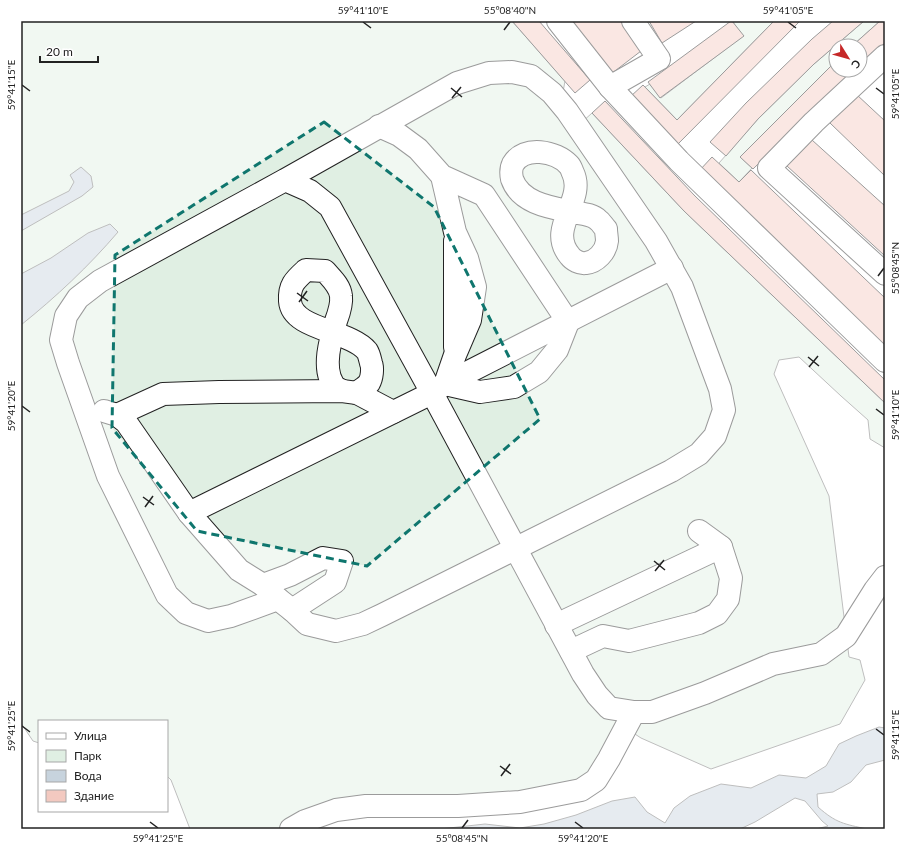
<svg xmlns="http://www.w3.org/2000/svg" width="906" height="850" font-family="Lato,sans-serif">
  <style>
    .green { fill: #e0efe3; stroke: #6f6f6f }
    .water { fill: #c7d3dd; stroke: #6f6f6f }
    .building { fill: #f3c9c0; stroke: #222 }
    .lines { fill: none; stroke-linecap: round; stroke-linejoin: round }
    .minor-casing { stroke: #222; stroke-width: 24 }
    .minor { stroke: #fff; stroke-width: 22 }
    .marked { fill: none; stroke: #0f766e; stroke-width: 3; stroke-dasharray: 8 5; stroke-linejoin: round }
    .ticks { fill: none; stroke: #222; stroke-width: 1.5 }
    .neatline { fill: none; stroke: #222; stroke-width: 1.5 }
    .ticks-label { font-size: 10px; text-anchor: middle; fill: #222 }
  </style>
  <rect width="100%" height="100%" fill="#fff"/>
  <g class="green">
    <polygon points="21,21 512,21 565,81 563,92 571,132 592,113 684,211 885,403 885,448 870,439 868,420 841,396 799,357 779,360 774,374 829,496 849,657 860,660 865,680 840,724 711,769 641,738 618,723 581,790 366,806 291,829 190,829 171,780 167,776 167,721 39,721 39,743 33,741 21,723"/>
    <polygon points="732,21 774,21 677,120 645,87 650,84 661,98 743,36"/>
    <polygon points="864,21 880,21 852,46 836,46 836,61 740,157 752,168 739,182 719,163 758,119 814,64"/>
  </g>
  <g class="water">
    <polygon points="81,167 91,176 93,187 82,196 21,231 21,215 69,191 74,182 70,175"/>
    <path d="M110 224 118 232C89 266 56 297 21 325V274L51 258 88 233Z"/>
    <path d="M879 727 885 728V760L866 765 851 782 833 792 817 794 818 807C836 823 844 824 867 829H816L828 826 822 821 805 801 795 798 755 822 740 829H440L485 824 520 828 544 824 576 815 612 801 635 797 647 812 665 823 674 808 690 796 721 784 751 788 779 775 806 778 826 766 839 744 856 736Z"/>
  </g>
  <g class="building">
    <polygon points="512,21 539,21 590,80 575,93"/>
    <polygon points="571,21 625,21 641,51 611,74"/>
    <polygon points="649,21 696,21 662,43"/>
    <polygon points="731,21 732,21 744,36 660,98 648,82"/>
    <polygon points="774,21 800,21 677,145 630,97 643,85 677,120"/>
    <polygon points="833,21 864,21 814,64 758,119 726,156 710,142 746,103 812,39"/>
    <polygon points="880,21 885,21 885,43 860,65 860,46 852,46"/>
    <polygon points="836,61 836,70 855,70 753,169 740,157"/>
    <polygon points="856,94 885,121 885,176 830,123"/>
    <polygon points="605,101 695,196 885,380 885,403 684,211 592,113"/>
    <polygon points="812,140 885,206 885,256 787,166"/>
    <polygon points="712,157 739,182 751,170 885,298 885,346 699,171"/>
  </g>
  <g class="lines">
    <defs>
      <g id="minor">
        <polyline points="558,21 610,87 679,161 885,361"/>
        <polyline points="885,56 814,122 769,168 885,274"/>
        <polyline points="610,87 659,59 633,21"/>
        <polyline points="379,126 399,135 418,149 442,176 455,232 467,258 475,287 470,320 455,355 445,384 480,392 514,387 539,372 557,350 568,322 484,195 442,176"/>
        <polyline points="285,180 457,83 489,73 512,72 531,76 552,93 567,111 656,241 682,287 720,389 724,410 715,436 699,454 671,471 382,615 363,624 336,631 307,624 292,610 278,599 231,616 208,621 186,613 167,595 108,476 68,363 61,340 66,316 78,298 100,281 285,180 310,191 330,207 432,393 583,674 597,695 609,708 634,712"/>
        <path d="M606 229C606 233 607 237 607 241 606 252 596 262 586 263 580 264 573 260 570 256 546 228 586 201 573 173 572 171 571 167 569 165 556 151 524 145 513 164 511 168 511 174 512 179 521 205 555 208 578 213 585 214 593 215 598 220 601 222 603 226 606 229"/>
        <polyline points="455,347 455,241"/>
        <path d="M342 391C339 389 334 387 333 384 322 367 331 338 336 321 339 313 342 304 341 296 340 286 332 279 325 271L306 270C295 280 289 285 290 301 292 330 350 330 367 351 369 354 370 359 371 363 373 368 372 378 369 383 366 387 360 390 357 393"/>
        <polyline points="104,411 117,415 126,422 189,513 239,570 263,585 278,599"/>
        <polyline points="117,415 163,394 219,392 342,391 357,393 393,412"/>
        <polyline points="189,513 432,393 445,384 672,268"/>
        <polyline points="699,531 721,547"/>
        <polyline points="263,585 290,575 323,558 342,561 335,582 292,610"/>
        <polyline points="556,625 721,547 731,578 728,599 717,614 699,623 629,641 603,636 571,651"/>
        <polyline points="291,829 305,821 336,810 366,806 458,806 520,802 581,790 596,780 609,759 634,712 652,712 705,693 773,664 821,654 846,636 875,590 885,577"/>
      </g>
    </defs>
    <use href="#minor" class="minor-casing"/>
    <use href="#minor" class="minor"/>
  </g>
  <path d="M0 0H906V850H0ZM324 122 434 207 540 419 367 566 197 531 112 428 115 255Z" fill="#fff" fill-opacity=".55" fill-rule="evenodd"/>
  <path class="marked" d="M324 122 434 207 540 419 367 566 197 531 112 428 115 255Z"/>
  <path class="ticks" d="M363 22 371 28M788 22 796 28M504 30 510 22M22 85 30 91M451 88 462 97M876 88 884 94M452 98 461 87M878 276 884 268M297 293 308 301M299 302 307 291M808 357 819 366M809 367 818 356M22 406 30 412M876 409 884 415M143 497 154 505M145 507 153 496M654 561 665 570M655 571 664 560M22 726 30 732M876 729 884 735M500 766 511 774M501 776 510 764M150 822 158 828M575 822 583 828M462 828 468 820"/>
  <rect width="906" height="850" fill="none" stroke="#ffffff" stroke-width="44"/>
  <rect x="38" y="720" width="130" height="92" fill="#ffffff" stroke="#a7a7a7"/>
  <rect x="46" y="733" width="20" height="6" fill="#ffffff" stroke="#a7a7a7"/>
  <text x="74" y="740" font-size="12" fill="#222222">Улица</text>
  <rect x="46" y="750" width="20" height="12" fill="#e0efe3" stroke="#a7a7a7"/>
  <text x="74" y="760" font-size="12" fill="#222222">Парк</text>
  <rect x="46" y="770" width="20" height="12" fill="#c7d3dd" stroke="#a7a7a7"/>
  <text x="74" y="780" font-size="12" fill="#222222">Вода</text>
  <rect x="46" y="790" width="20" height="12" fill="#f3c9c0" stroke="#a7a7a7"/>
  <text x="74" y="800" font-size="12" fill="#222222">Здание</text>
  <g transform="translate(848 58) rotate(127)"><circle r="19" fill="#ffffff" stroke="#a7a7a7"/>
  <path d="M0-3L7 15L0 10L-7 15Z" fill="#c62828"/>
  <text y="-6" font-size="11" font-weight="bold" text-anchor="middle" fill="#222222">С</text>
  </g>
  <path d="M40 56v6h58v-6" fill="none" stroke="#222222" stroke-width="2"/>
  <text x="46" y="56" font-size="12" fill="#222222" stroke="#ffffff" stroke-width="3" paint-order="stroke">20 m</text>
  <rect x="22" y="22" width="862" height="806" class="neatline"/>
  <g class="ticks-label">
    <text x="363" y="14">59°41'10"E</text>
    <text x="510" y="14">55°08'40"N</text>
    <text x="788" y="14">59°41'05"E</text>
    <text transform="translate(11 85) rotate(-90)" y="4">59°41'15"E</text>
    <text transform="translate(895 94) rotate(-90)" y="4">59°41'05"E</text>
    <text transform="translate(895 268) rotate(-90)" y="4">55°08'45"N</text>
    <text transform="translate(11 406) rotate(-90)" y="4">59°41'20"E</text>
    <text transform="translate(895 415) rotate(-90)" y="4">59°41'10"E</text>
    <text transform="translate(11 726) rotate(-90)" y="4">59°41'25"E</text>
    <text transform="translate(895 735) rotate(-90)" y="4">59°41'15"E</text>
    <text x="158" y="842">59°41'25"E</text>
    <text x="462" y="842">55°08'45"N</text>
    <text x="583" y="842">59°41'20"E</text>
  </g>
</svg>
